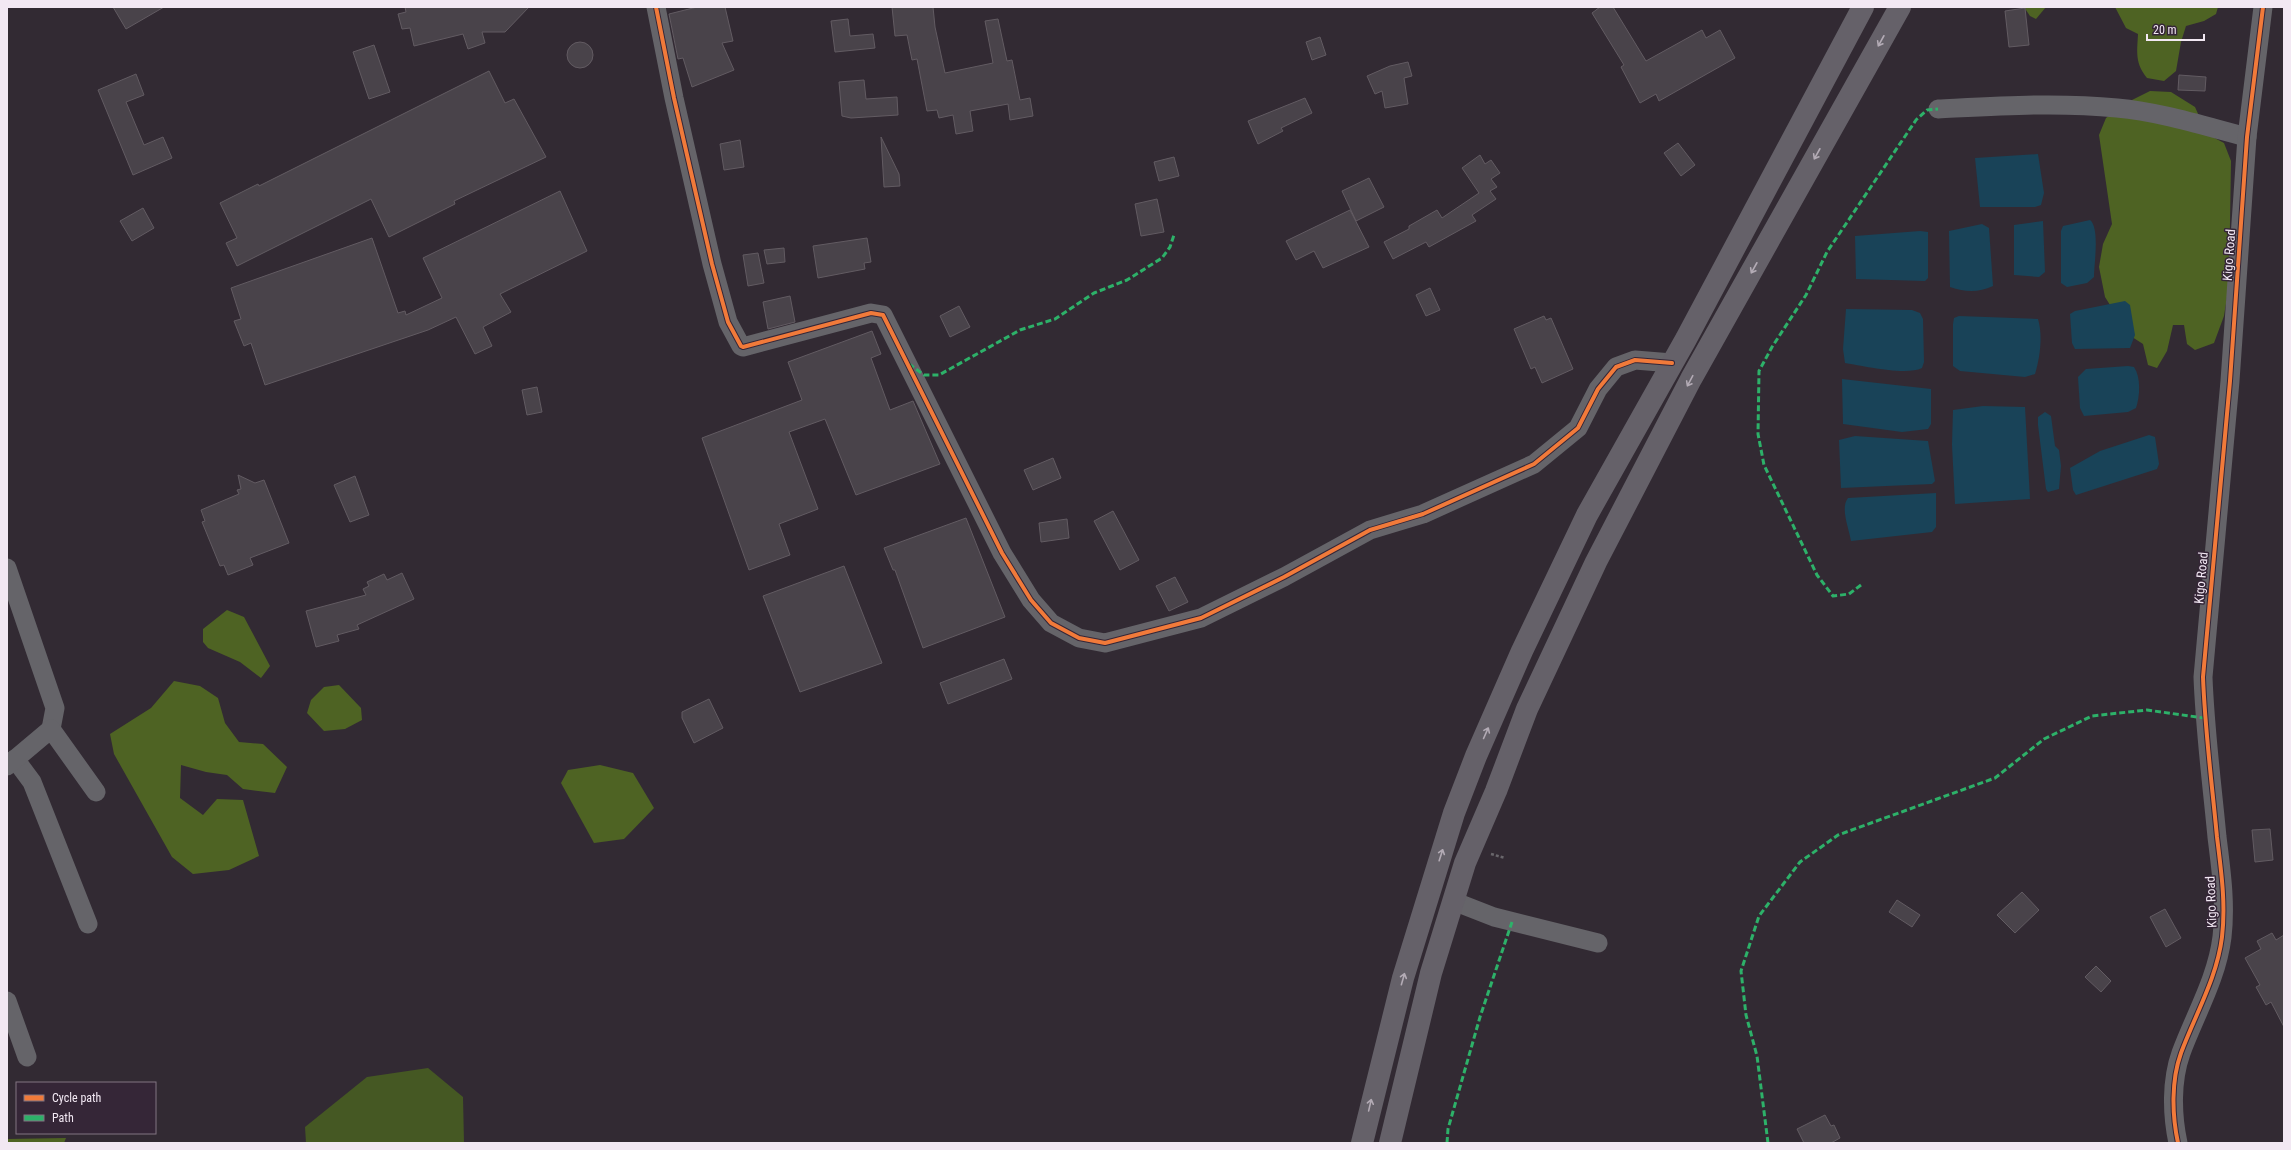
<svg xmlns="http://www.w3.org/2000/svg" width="2291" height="1150" font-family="'Roboto Condensed',sans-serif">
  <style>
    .green { fill: #455823 }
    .forest { fill: #4e6323 }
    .water { fill: #194358 }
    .building { fill: #49434a; stroke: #625b62 }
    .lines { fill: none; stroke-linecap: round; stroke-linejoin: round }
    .path { stroke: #69666b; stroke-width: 2.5; stroke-dasharray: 3 2; stroke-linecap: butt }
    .minor { stroke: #656469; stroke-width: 19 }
    .highway { stroke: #656169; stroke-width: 22 }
    .quiet { stroke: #2db169; stroke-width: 3; stroke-dasharray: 6 3; stroke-linecap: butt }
    .cycleway-casing { stroke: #352637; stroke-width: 6 }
    .cycleway { stroke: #f17a3a; stroke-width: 4 }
    .oneway { stroke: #b3abb5 }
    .labels { text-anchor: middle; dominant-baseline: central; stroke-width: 3; stroke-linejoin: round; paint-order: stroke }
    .street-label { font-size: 13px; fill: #f2e8f3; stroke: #352637 }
  </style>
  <rect width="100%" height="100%" fill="#322a33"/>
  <polygon class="green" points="428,1068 463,1097 464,1143 306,1143 305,1127 367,1077"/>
  <g class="forest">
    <polygon points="2024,7 2046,7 2036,19 2030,16"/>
    <path d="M2115 7H2218L2216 14 2204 21 2186 26 2181 42 2176 71 2164 81 2147 78C2135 63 2137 53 2138 34L2126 28Z"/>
    <polygon points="2150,91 2171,92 2195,107 2207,134 2224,143 2231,161 2229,284 2224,316 2214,343 2195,350 2187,344 2184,325 2173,325 2167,351 2157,368 2148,365 2143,344 2129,335 2105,297 2099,267 2103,244 2112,224 2099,135 2106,118 2126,103"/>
    <polygon points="227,610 244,617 270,666 261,678 240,662 208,648 203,642 203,629"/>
    <polygon points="174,681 200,686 218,698 225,723 239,742 263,744 287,767 275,793 243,789 227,775 206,772 181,765 180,798 203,815 217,799 243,800 259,856 229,870 193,874 172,857 114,754 110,734 151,708"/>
    <polygon points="339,685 361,708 362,720 345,729 324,731 307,713 311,700 324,687"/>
    <polygon points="600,765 633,773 654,808 624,839 594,843 561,783 568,770"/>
    <polygon points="66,1138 64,1143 7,1143 7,1139"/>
  </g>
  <g class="water">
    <polygon points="2038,154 2044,193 2041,205 2035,207 1980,207 1975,158"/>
    <path d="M2090 220C2100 228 2094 264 2094 277L2087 283 2067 287 2061 283V231L2063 226Z"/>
    <polygon points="2043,221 2045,272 2039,277 2014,275 2014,225"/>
    <path d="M1982 224 1989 228 1993 286C1978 293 1965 292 1950 287L1949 231Z"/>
    <polygon points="1920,231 1928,232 1928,278 1925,281 1856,279 1855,236"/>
    <polygon points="2125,301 2130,305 2135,335 2130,348 2075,349 2072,343 2070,314 2075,311"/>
    <path d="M1846 309 1912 310 1920 313 1923 319 1924 362 1922 368C1906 376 1864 366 1845 363L1843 349Z"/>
    <path d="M1959 316 2038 319C2043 336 2040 357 2035 374L2025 377 1960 371 1953 366V324L1954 318Z"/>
    <path d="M2128 366 2134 367C2141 377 2140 396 2136 408L2128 412 2084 416 2080 408 2078 377 2086 369Z"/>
    <polygon points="1842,379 1931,389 1931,424 1928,429 1902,432 1843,424"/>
    <polygon points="1983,406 2025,407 2030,499 1955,504 1952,445 1953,410"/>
    <polygon points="2045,412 2051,416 2055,446 2059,450 2061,466 2059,489 2048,492 2046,489 2038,425 2038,417"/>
    <polygon points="2149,435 2155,437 2159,464 2157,469 2076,495 2073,490 2070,468 2100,451"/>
    <polygon points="1855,436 1928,441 1935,481 1932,484 1841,488 1839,440"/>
    <path d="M1936 493V527L1932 532 1851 541C1849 528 1840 508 1848 498Z"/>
  </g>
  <g class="building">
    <polygon points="113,7 164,7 126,29"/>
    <polygon points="405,7 529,7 505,32 482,32 485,43 468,49 463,34 414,46 410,28 402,29 398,14 406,12"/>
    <polygon points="697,7 725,7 733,41 722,43 734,70 692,87 683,58 678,59 669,14"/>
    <polygon points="892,7 933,7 935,27 945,73 993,63 985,21 998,19 1007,61 1012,60 1020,100 1030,98 1033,116 1010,120 1008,104 970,111 973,131 956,134 953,115 939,118 937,110 927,111 917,59 912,60 907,35 895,36"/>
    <polygon points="1600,7 1613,7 1646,61 1702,30 1706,38 1720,30 1735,58 1659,101 1656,94 1640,103 1621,67 1624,65 1592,13"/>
    <polygon points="2025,8 2029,45 2009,47 2005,11"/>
    <polygon points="848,19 850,36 873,34 875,48 835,52 831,21"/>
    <polygon points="1320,37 1326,55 1312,60 1306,42"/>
    <circle cx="580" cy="55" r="13"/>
    <polygon points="374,45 390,92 369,99 353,52"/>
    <polygon points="1408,62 1412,76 1404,78 1408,104 1385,108 1382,91 1375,94 1367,76 1390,66"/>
    <polygon points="489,71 505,103 514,99 546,157 454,201 455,204 389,237 371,199 237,266 226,243 237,238 220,203 258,184 259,186"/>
    <polygon points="136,74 144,95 126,102 144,145 163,137 172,158 133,175 98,90"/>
    <polygon points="2179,75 2206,77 2205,91 2178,90"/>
    <polygon points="864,80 866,99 897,97 898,115 851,118 842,116 839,82"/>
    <polygon points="1305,98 1312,113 1281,128 1283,131 1258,144 1248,121"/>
    <polygon points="881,137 899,174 900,186 884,187"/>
    <polygon points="740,140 744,167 724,170 720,144"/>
    <polygon points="1678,143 1695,165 1681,176 1664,153"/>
    <polygon points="1480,155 1485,164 1491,160 1500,173 1491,179 1497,187 1490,191 1496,199 1472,215 1476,221 1429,247 1426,242 1393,259 1384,242 1409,229 1409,226 1437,210 1442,218 1479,193 1462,168"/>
    <polygon points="1174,157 1179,176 1159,181 1154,162"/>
    <polygon points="1369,178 1384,207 1356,221 1342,191"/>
    <polygon points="560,191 587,251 500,294 511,312 483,327 492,346 475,354 456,317 428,330 265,385 251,343 244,346 234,321 241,319 231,288 372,238 398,313 405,311 406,315 442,298 423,258"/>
    <polygon points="1157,199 1164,232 1141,236 1135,204"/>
    <polygon points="143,208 154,228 132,241 120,221"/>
    <polygon points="1350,210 1369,247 1323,268 1314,251 1296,260 1286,241"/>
    <polygon points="867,238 871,262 864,263 865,269 818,278 813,246"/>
    <polygon points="784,248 785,262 767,264 764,250"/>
    <polygon points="758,253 764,283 748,286 743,255"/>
    <polygon points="1430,288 1440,310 1426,316 1416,295"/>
    <polygon points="790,296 795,322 768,329 763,302"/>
    <polygon points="959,306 970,327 950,337 940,316"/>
    <polygon points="1544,316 1546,320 1551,318 1573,369 1542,383 1535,367 1531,369 1514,329"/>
    <polygon points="872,331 881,354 871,358 890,410 913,401 940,464 856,495 825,419 789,432 818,509 779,524 790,555 749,570 702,438 802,400 788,362"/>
    <polygon points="537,387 542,412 527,415 522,390"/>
    <polygon points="1053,458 1061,478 1033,490 1024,470"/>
    <polygon points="238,475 255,483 264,480 289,543 250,558 253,565 228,575 224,565 220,566 202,522 205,521 201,510 239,494 237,490 241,489"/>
    <polygon points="355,476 369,515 350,522 334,485"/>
    <polygon points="1113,511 1139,560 1120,570 1094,521"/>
    <polygon points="966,518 1005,617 923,648 895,570 893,570 884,548"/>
    <polygon points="1067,519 1069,538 1041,542 1039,523"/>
    <polygon points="844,566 882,663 800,692 763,596"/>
    <polygon points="402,573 414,599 357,625 359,629 337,635 339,641 316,647 306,611 366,595 363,589 369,586 367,582 384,574 387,580"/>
    <polygon points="1175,577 1188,602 1169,611 1156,586"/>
    <polygon points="1004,659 1012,679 948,704 940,683"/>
    <polygon points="709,699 723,728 694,743 682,718 682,712"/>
    <polygon points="2270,829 2273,860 2255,862 2252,830"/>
    <polygon points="2022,892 2039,910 2015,933 1997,915"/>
    <polygon points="1897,900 1920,915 1912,927 1889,912"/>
    <polygon points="2165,909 2181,938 2166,947 2150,917"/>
    <polygon points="2272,933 2276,940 2284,935 2284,1027 2271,1002 2266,1005 2256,987 2260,985 2245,958 2261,949 2257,941"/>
    <polygon points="2096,966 2111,981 2101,992 2085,977"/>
    <polygon points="1825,1115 1831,1126 1834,1125 1840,1138 1831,1143 1804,1143 1797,1129"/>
  </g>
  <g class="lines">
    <polyline class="path" points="1491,854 1505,858"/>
    <g class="minor">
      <polyline points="656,7 674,98 712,264 728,322 741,346 743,347 871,313 883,315 1002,553 1031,600 1051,623 1079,638 1105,643 1201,618 1284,577 1370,530 1423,514 1534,464 1578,428 1598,389 1616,367 1635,360 1672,363"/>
      <path d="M1938 109C1998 106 2057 102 2117 108 2161 112 2204 126 2247 137"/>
      <polyline points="7,568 55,708 51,729"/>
      <polyline points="15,759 32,782 88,924"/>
      <polyline points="7,766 51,729 96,792"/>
      <polyline points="1453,901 1494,917 1598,943"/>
      <polyline points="7,1001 27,1057"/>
      <path d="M2178 1143C2172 1115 2171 1081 2181 1053 2195 1015 2217 978 2222 937 2226 903 2221 870 2217 837 2212 784 2205 731 2203 677L2230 381 2247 137 2263 7"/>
    </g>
    <g class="highway">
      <polyline points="1362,1143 1403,978 1454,813 1476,756 1522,651 1587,515 1686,339 1863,7"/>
      <polyline points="1390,1143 1431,973 1465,863 1496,791 1527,709 1596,562 1691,379 1900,7"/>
    </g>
    <g class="quiet">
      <polyline points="909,364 924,375 939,375 1020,330 1055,319 1094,293 1127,280 1162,258 1170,247 1174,235"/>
      <polyline points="1861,585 1849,594 1833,596 1817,575 1764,465 1758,434 1759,371 1772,347 1806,295 1827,252 1916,120 1927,110 1938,109"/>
      <polyline points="1447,1143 1448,1129 1480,1017 1512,922"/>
      <polyline points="1768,1143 1757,1056 1746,1015 1741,971 1759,916 1800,862 1838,835 1995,778 2044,739 2092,716 2147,710 2204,718"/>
    </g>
    <defs>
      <g id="cycleway">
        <polyline points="656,7 674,98 712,264 728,322 741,346 743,347 871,313 883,315 1002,553 1031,600 1051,623 1079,638 1105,643 1201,618 1284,577 1370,530 1423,514 1534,464 1578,428 1598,389 1616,367 1635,360 1672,363"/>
        <path d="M2178 1143C2172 1115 2171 1081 2181 1053 2195 1015 2217 978 2222 937 2226 903 2221 870 2217 837 2212 784 2205 731 2203 677L2230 381 2247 137 2263 7"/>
      </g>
    </defs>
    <use href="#cycleway" class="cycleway-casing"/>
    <use href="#cycleway" class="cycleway"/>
  </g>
  <defs><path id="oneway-shaft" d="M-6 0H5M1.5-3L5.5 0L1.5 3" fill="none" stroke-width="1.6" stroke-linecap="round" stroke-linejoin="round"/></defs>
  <g class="oneway">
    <use href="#oneway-shaft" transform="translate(1881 41) rotate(119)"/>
    <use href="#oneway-shaft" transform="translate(1817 154) rotate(119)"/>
    <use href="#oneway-shaft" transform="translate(1754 268) rotate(119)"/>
    <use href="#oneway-shaft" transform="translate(1690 381) rotate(118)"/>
    <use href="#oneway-shaft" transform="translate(1486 733) rotate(-66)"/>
    <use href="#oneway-shaft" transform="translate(1441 855) rotate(-72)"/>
    <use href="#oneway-shaft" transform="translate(1403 979) rotate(-74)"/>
    <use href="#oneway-shaft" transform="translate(1370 1105) rotate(-77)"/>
  </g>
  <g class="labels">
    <g class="street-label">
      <text transform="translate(2229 255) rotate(-86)">Kigo Road</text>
      <text transform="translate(2201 578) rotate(-85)">Kigo Road</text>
      <text transform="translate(2211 902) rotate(-92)">Kigo Road</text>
    </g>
  </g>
  <rect width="2291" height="1150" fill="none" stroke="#f2e8f3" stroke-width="16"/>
  <rect x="16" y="1082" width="140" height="52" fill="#352637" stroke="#817482"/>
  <rect x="24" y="1095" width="20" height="6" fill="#f17a3a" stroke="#817482"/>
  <text x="52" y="1102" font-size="12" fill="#f2e8f3">Cycle path</text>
  <rect x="24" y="1115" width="20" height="6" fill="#2db169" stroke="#817482"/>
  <text x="52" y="1122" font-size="12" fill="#f2e8f3">Path</text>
  <path d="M2147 34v6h57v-6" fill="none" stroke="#f2e8f3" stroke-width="2"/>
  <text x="2153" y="34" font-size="12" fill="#f2e8f3" stroke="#352637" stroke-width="3" paint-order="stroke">20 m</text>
</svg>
